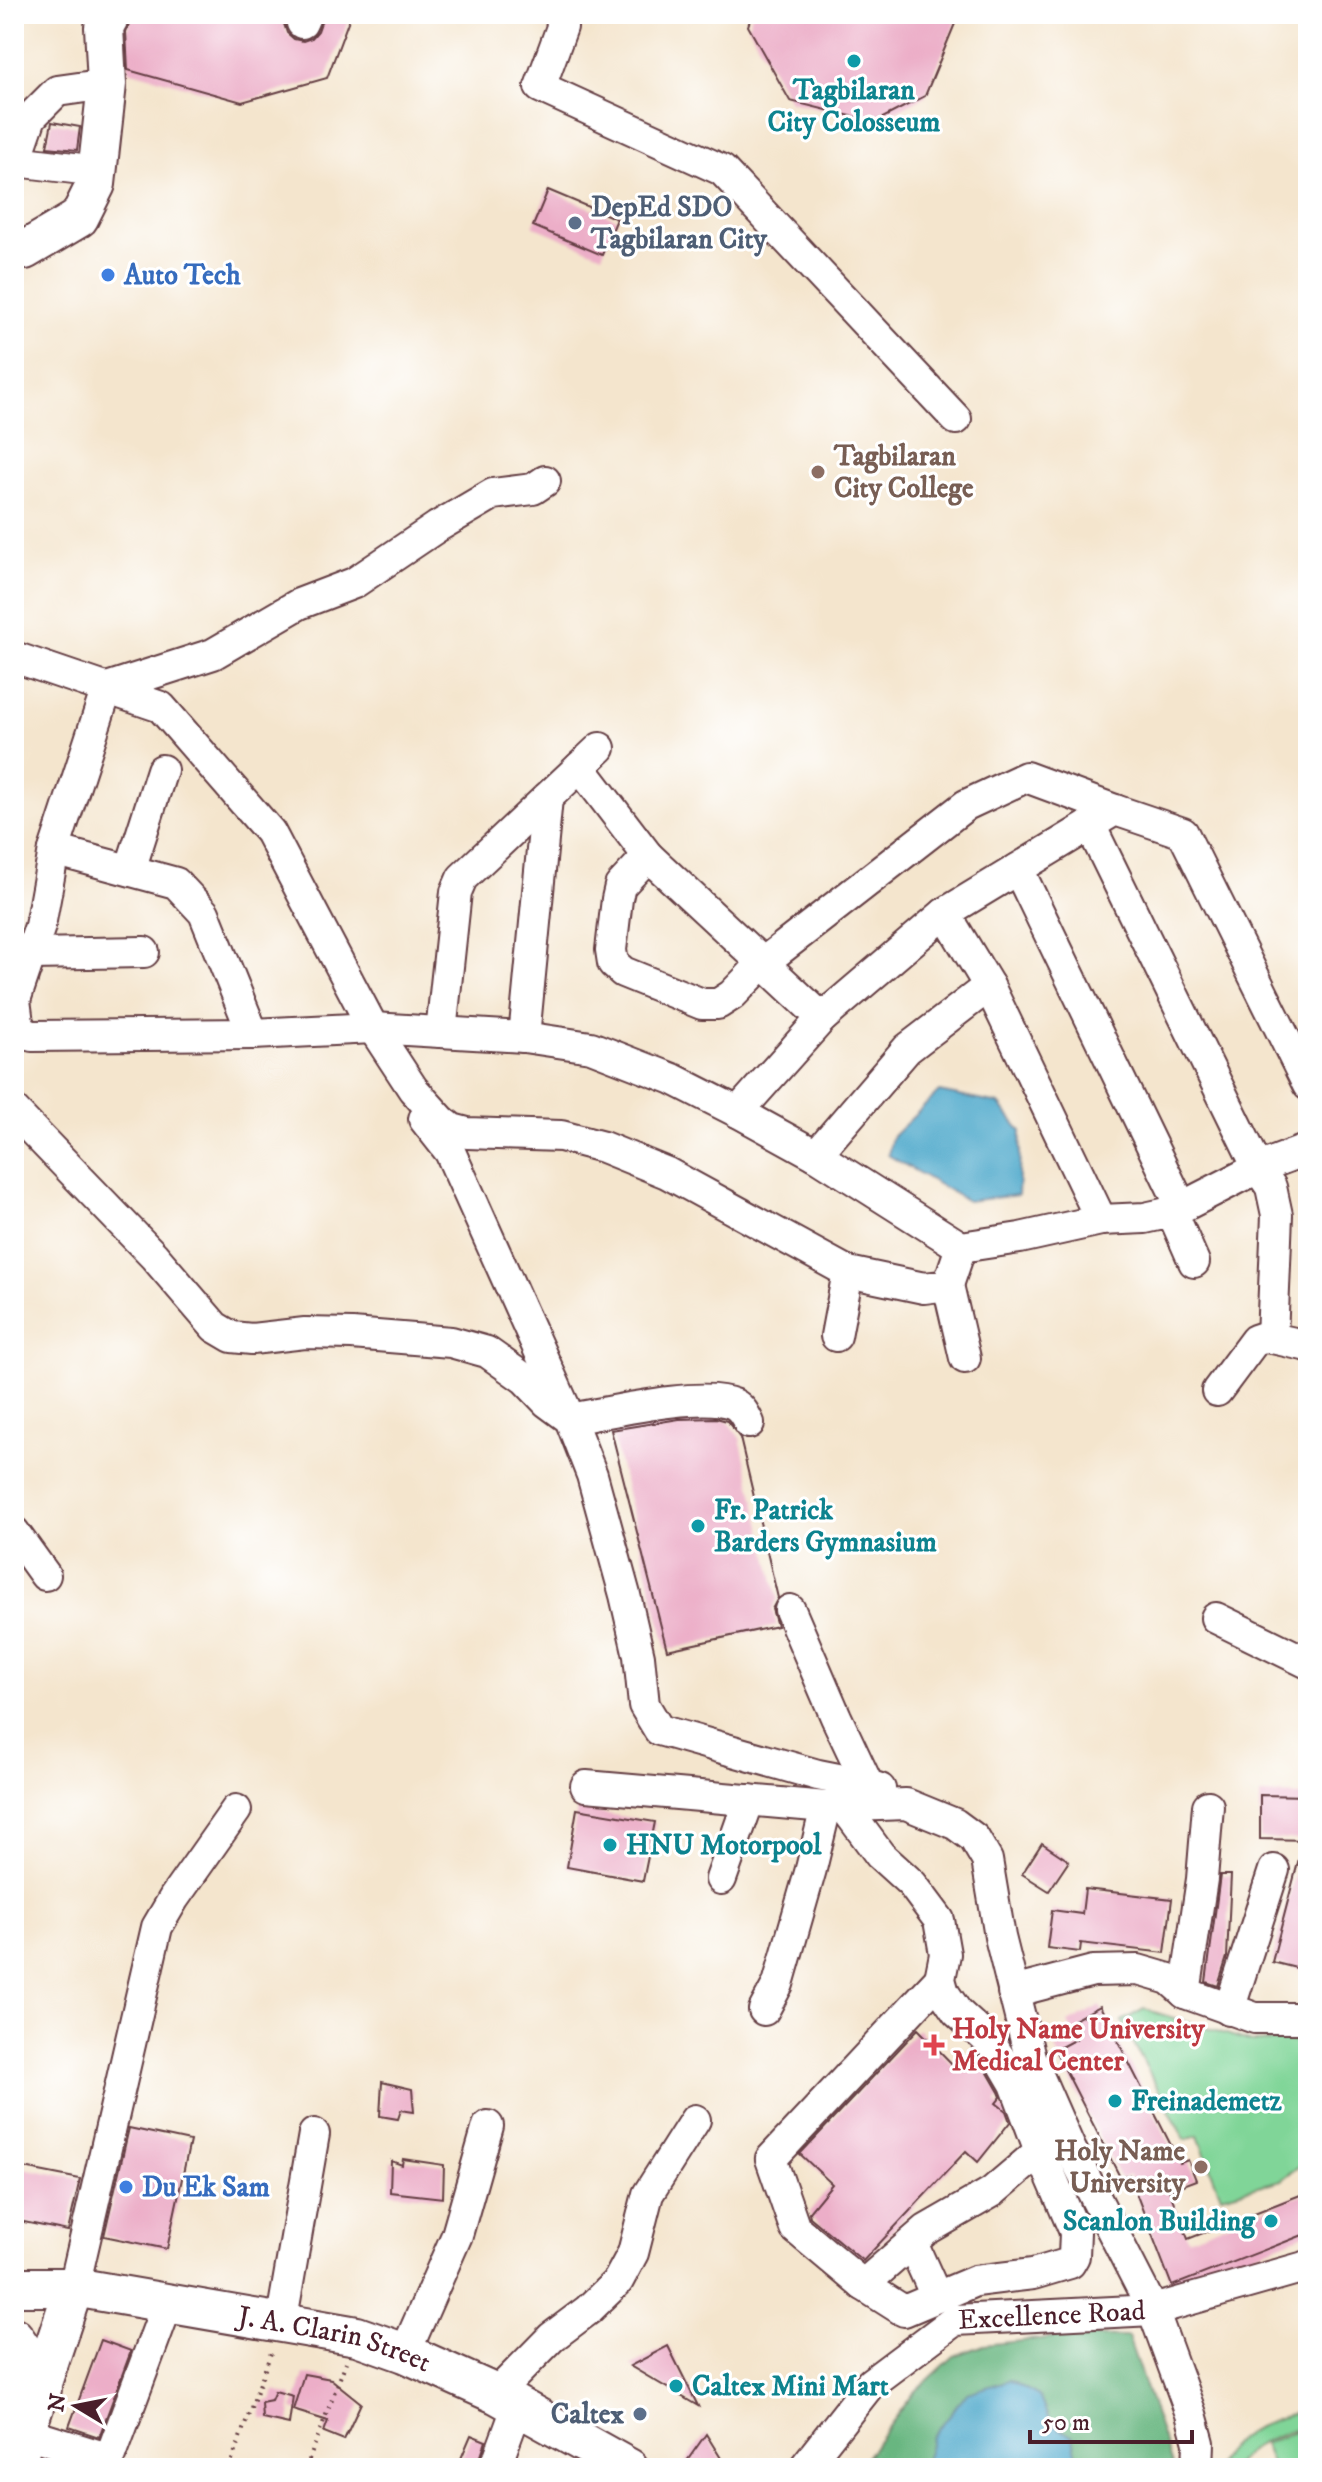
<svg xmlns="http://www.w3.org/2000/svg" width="1322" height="2482" font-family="'IM FELL DW Pica',serif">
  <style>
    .green { fill: #80d598; stroke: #657a62; stroke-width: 2 }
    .forest { fill: #68b680; stroke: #596a56; stroke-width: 2 }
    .water { fill: #4ba7ca; stroke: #4a637a; stroke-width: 2 }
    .building { fill: #ecaec8 }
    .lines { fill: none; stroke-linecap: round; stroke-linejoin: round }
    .minor-casing { stroke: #643d43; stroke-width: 34 }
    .major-casing { stroke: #643d43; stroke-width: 42 }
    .path { stroke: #643d43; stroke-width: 4; stroke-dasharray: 2 6; stroke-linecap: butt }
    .minor { stroke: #fff; stroke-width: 30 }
    .major { stroke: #fff; stroke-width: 38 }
    .culture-dot { fill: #0f9aa8; stroke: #fff; stroke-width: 3 }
    .service-dot { fill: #5c6f8a; stroke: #fff; stroke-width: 3 }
    .shop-dot { fill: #3f7fe0; stroke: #fff; stroke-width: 3 }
    .education-dot { fill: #8d6e63; stroke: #fff; stroke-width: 3 }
    .health-dot { fill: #e0444e; stroke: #fff; stroke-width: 3 }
    .labels { text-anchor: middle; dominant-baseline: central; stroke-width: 6; stroke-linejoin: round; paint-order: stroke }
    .culture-label { font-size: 28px; font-weight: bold; fill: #0d838f; stroke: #fff; text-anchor: start }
    .service-label { font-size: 28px; font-weight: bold; fill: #4e5e75; stroke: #fff; text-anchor: start }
    .shop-label { font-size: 28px; font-weight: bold; fill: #366cbe; stroke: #fff; text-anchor: start }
    .education-label { font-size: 28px; font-weight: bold; fill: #785e54; stroke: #fff; text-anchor: start }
    .health-label { font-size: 28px; font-weight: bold; fill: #be3a42; stroke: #fff; text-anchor: start }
    .street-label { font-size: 28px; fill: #4a1f2b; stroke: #fff }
  </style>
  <rect width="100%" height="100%" fill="#fff"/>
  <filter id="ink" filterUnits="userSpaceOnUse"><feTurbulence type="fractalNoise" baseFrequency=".0125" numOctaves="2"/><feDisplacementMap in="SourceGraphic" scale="16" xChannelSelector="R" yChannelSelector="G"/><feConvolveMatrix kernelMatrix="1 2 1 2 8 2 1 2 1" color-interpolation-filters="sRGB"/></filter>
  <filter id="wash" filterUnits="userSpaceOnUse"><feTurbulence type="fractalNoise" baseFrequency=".006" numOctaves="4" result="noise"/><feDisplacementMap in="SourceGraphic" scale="32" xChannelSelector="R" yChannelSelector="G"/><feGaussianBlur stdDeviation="1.8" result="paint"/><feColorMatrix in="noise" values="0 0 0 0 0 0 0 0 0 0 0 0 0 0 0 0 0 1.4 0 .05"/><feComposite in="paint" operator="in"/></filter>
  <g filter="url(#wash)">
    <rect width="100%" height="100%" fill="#f4e5cd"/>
    <g class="green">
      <polygon points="1144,2009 1252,2042 1308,2041 1308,2159 1281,2180 1221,2196 1198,2136 1185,2140 1122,2021"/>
      <path d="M1308 2408V2424C1279 2435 1251 2442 1233 2468H1215C1239 2426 1265 2425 1308 2408Z"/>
      <polygon points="1308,2426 1308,2468 1273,2468 1263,2444"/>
    </g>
    <polygon class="forest" points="1065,2336 1128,2337 1173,2468 858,2468 914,2393 954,2356 984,2345"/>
    <g class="water">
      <polygon points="939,1092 999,1104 1021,1131 1018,1195 967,1201 888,1155 892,1137"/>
      <polygon points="1009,2380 1039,2396 1050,2422 1073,2437 1079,2468 923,2468 932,2437 967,2393"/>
    </g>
    <g id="blocks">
      <g class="building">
        <polygon points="133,14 286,14 284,24 287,33 294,39 303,41 312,38 318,31 324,14 351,14 327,78 242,102 128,70 126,32"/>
        <polygon points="752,14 959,14 925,96 875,122 790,101 748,26"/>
        <polygon points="52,122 80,127 77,150 47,147"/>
        <polygon points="548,190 617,219 602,255 533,226"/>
        <polygon points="716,1418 727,1421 740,1438 778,1598 772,1609 777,1626 667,1650 611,1430 679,1419"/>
        <polygon points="1260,1795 1308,1796 1308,1840 1260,1839"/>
        <polygon points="577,1809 655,1822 643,1881 567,1867"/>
        <polygon points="1042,1843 1069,1861 1049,1891 1022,1874"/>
        <polygon points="1302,1847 1308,1848 1308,1971 1272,1962"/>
        <polygon points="1220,1875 1231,1875 1227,1957 1218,1986 1206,1982"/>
        <polygon points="1085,1889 1172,1899 1165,1953 1081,1943 1080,1952 1047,1948 1052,1910 1082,1914"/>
        <polygon points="1100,2006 1180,2163 1188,2160 1196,2180 1169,2190 1188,2239 1308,2192 1308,2233 1172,2286 1129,2175 1121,2179 1055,2050 1076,2039 1068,2023"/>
        <polygon points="918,2029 958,2070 974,2052 977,2054 999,2092 1001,2097 996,2103 1006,2111 1010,2122 978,2162 966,2151 863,2261 810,2217 809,2212 832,2184 800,2154"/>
        <polygon points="382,2082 412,2089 414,2112 401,2110 398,2119 380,2116"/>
        <polygon points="129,2128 190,2141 167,2249 104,2236"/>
        <polygon points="403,2159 444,2165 443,2198 390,2192 391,2161 402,2165"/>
        <polygon points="19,2167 80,2179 68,2231 14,2220"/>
        <polygon points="101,2340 131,2351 99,2437 69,2427"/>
        <polygon points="668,2346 698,2406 630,2366"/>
        <polygon points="304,2374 331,2379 361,2403 344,2440 324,2432 328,2421 293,2410"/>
        <polygon points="275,2391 293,2396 289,2424 262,2418 261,2402 271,2400"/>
        <polygon points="706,2434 727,2468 682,2468"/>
        <polygon points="471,2435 486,2441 477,2468 457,2468"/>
      </g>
    </g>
  </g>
  <g filter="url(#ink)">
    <use href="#blocks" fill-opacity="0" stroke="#643d43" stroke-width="2"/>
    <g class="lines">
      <defs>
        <g id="minor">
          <polyline points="561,14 562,27 540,87 722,170 956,419"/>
          <polyline points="302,23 306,14"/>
          <polyline points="16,161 98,171"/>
          <polyline points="14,166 31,117 57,91 107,84"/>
          <polyline points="545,481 533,489 493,494 437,527 354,583 299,604 213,654 107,688 54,850 40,926 15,1000 18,1023 23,1032 32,1036 253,1034 373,1028 524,1037 591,1047 673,1079 738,1112 822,1018 945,913 1115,810 1183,833 1308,1085"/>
          <polyline points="14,657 161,707 270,832 373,1028 413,1089 441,1120 452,1129 467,1133 561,1136 603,1147 667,1173 848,1272 924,1288 948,1285 961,1247"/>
          <polyline points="580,767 648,856 822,1018"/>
          <polyline points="1090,825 1258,1168 1271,1187 1277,1215 1272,1338 1308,1346"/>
          <polyline points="54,850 176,883 204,913 253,1034"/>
          <polyline points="648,856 620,886 617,899 611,950 613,963 623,972 702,1004 718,1004 732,995 764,962 966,805 1026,777 1115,810"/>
          <polyline points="1018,869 1181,1206"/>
          <polyline points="130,870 162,770"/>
          <polyline points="945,913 989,986 1101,1220"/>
          <polyline points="31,954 144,952"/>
          <polyline points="441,1032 456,892 462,878 600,748"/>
          <polyline points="524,1037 547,798"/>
          <polyline points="14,1111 154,1256 215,1327 232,1337 252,1339 305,1333 352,1334 451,1342 487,1352 525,1379 547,1402 570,1419 592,1475 625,1595 639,1656 644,1705 659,1730 818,1775 868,1785"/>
          <polyline points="738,1112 816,1155 961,1247 1020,1238 1101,1220 1145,1218 1172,1212 1258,1168 1308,1149"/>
          <path d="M424 1119 450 1152 570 1419C607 1413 701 1390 734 1404 742 1408 745 1415 749 1423"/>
          <polyline points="816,1155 907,1049 989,986"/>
          <polyline points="1172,1212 1194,1262"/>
          <polyline points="948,1285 965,1358"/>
          <polyline points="836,1336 848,1272"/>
          <polyline points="1217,1391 1255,1340 1264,1337 1272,1338"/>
          <polyline points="14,1532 45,1575"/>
          <polyline points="790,1610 836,1717 868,1785 880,1789"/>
          <polyline points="1216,1618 1308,1663"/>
          <polyline points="586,1786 826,1807 906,1804 955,1824 974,1838 987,1860 1000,1937 1030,2057 1070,2148 1153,2310 1191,2414 1199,2443 1198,2468"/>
          <polyline points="843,1805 880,1855 912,1884 939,1920 945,1954 940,1979 944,1993 957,2012 991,2043 1015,2084 1040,2151 1075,2232 1074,2256 1070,2263 1033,2274 975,2281 904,2311 863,2285 926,2230 992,2192 1040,2151"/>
          <polyline points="721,1879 749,1800"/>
          <polyline points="1013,1992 1093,1971 1138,1970 1169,1979 1185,1993 1255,2018 1308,2018"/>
          <polyline points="1185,1993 1202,1879 1208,1806"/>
          <polyline points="764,2010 778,1984 811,1869 826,1807"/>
          <polyline points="1229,2010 1274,1870"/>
          <polyline points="912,2243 936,2296"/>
          <polyline points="863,2285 795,2228 771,2159 940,1979"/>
          <polyline points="74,2287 157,1927 174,1898 236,1810"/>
          <polyline points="281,2324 314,2134"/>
          <polyline points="405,2353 457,2235 488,2126"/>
          <polyline points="496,2394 552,2337 588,2310 618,2281 633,2253 648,2194 695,2120"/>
          <polyline points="26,2433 104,2457 111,2455 168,2302"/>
          <polyline points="495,2468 517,2408"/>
          <path id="s1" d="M804 2468 871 2383 955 2320 1153 2310 1308 2266"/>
        </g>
        <g id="major">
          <polyline points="14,251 25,250 79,218 96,184 107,84 104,27 111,14"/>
          <path id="s2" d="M14 2287H74L357 2336 405 2353 496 2394 629 2468"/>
          <polyline points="14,2337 31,2362 42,2389"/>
          <polyline points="14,2467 74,2287"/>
        </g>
      </defs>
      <use href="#minor" class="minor-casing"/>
      <use href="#major" class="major-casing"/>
      <g class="path">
        <polyline points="229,2468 272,2350"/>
        <polyline points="306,2468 346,2362"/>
      </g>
      <use href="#minor" class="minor"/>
      <use href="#major" class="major"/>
    </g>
  </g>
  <g class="culture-dot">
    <circle cx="854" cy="61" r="8"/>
    <circle cx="698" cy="1526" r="8"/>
    <circle cx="610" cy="1845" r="8"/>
    <circle cx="1115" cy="2101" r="8"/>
    <circle cx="1271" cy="2221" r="8"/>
    <circle cx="676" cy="2386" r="8"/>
  </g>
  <g class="service-dot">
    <circle cx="575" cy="223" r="8"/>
    <circle cx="640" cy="2414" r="8"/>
  </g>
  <g class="shop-dot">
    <circle cx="108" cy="275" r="8"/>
    <circle cx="126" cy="2187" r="8"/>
  </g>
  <g class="education-dot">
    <circle cx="818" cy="472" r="8"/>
    <circle cx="1201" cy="2167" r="8"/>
  </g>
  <path class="health-dot" d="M930 2033h8v8h8v8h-8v8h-8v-8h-8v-8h8z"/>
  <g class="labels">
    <g class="culture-label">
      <text x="854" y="90" text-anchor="middle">Tagbilaran<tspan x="854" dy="32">City Colosseum</tspan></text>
      <text x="714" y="1510">Fr. Patrick<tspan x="714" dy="32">Barders Gymnasium</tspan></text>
      <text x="626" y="1845">HNU Motorpool</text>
      <text x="1131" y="2101">Freinademetz</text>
      <text x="1255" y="2221" text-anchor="end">Scanlon Building</text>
      <text x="692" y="2386">Caltex Mini Mart</text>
    </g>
    <g class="service-label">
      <text x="591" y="207">DepEd SDO<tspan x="591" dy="32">Tagbilaran City</tspan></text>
      <text x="624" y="2414" text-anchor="end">Caltex</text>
    </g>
    <g class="shop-label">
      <text x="124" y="275">Auto Tech</text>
      <text x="142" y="2187">Du Ek Sam</text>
    </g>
    <g class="education-label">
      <text x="834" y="456">Tagbilaran<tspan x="834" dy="32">City College</tspan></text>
      <text x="1185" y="2151" text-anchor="end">Holy Name<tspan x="1185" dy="32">University</tspan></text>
    </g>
    <g class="health-label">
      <text x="952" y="2029">Holy Name University<tspan x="952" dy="32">Medical Center</tspan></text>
    </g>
    <g class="street-label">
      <text stroke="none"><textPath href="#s1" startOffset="310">Excellence Road</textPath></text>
      <text stroke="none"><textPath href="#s2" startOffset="326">J. A. Clarin Street</textPath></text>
    </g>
  </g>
  <rect width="1322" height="2482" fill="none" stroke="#fff" stroke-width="48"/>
  <g transform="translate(76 2406) rotate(280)" stroke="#ffffff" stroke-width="6" paint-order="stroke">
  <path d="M0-6L14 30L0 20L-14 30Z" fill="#4a1f2b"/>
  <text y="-12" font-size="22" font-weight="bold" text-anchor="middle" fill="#4a1f2b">N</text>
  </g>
  <path d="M1030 2430v12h162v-12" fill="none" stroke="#4a1f2b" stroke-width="4"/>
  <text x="1042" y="2430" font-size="24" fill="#4a1f2b" stroke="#ffffff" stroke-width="6" paint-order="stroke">50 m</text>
</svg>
